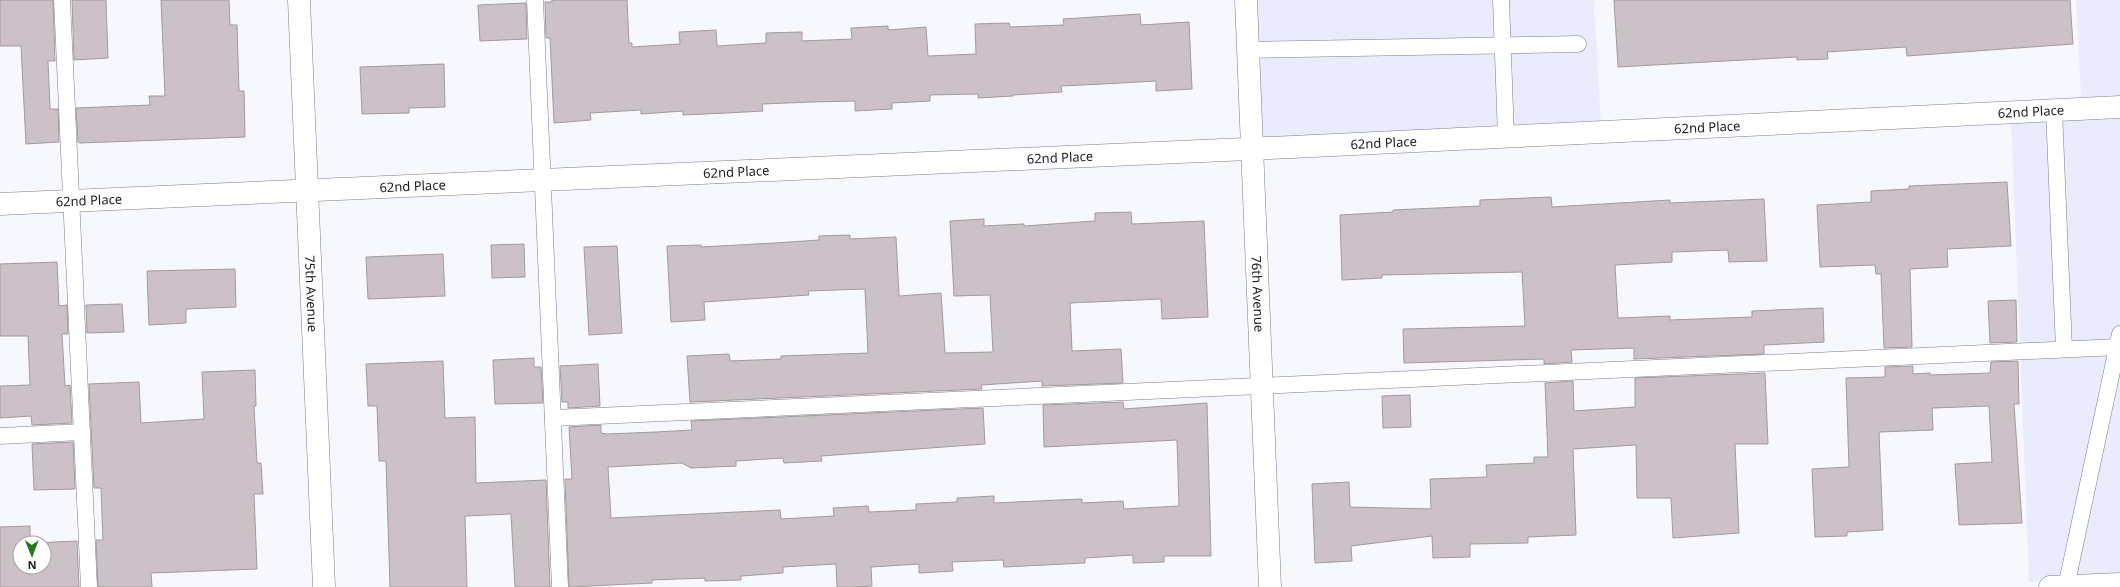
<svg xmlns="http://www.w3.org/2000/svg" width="2120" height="587" font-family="'Noto Sans',sans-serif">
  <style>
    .built { fill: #eaecfe }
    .building { fill: #cbc1c6; stroke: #a3999e }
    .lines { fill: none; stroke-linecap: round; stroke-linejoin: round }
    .service-casing { stroke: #7b7d86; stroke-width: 17 }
    .minor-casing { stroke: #7b7d86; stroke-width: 23 }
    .service { stroke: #fff; stroke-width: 16 }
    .minor { stroke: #fff; stroke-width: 22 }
    .labels { text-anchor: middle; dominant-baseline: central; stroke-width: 4; stroke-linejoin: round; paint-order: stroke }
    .street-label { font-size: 13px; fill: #1a1b1e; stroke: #fff }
  </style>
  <rect width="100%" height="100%" fill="#f7f8fe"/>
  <g class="built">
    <polygon points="1241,0 1594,0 1601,125 1245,142"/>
    <polygon points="2076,0 2120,0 2120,587 2070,579 2029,582 2011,119 2082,115"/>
  </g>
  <g class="building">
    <polygon points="0,0 53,0 55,61 48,61 50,109 58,109 59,142 26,144 21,46 0,46"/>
    <polygon points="72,0 106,0 108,58 74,60"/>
    <polygon points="161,0 229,0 230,25 237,25 239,91 244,91 245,137 80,143 78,142 76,108 150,105 149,96 165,96"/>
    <polygon points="552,0 627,0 629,43 632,43 632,47 680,44 679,32 716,30 717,46 766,43 766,33 802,32 802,41 852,39 851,28 888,26 888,30 926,27 928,56 976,54 975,24 1009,23 1010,27 1064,25 1063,19 1140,14 1141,25 1189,22 1192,89 1156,91 1156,81 1103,84 1061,86 1062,92 1013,95 1013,96 978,98 978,94 930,95 930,101 892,103 892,109 855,111 855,101 812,102 762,104 763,111 727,113 683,115 683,111 641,114 641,110 590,113 591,120 554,123 550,38 546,38 545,2 552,2"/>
    <polygon points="1614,0 2070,0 2073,44 1907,56 1906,47 1827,52 1828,59 1797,60 1797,57 1618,67"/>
    <polygon points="526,3 527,39 480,41 478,5"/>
    <polygon points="444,64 445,107 409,108 409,113 362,114 360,67"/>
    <polygon points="2007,182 2011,246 1947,249 1948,267 1910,269 1912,347 1884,348 1881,274 1876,274 1875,265 1820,267 1817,205 1871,202 1871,191 1909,189 1909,186"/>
    <polygon points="1551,197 1552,207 1670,200 1670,203 1764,199 1767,261 1729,262 1728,250 1672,252 1672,262 1615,265 1618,318 1670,316 1670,320 1752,317 1752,311 1823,308 1824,342 1764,345 1764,354 1634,359 1634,348 1571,350 1572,362 1544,364 1544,359 1404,363 1403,329 1525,326 1522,272 1382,275 1382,278 1342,280 1340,215 1393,212 1393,210 1480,206 1480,200"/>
    <polygon points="1131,212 1132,224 1204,221 1208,317 1162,319 1161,299 1070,303 1072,351 1121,349 1123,383 1042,386 1042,381 981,385 982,389 690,402 687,356 729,354 730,361 781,359 781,356 868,353 865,289 808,291 809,295 704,302 705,320 671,322 667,246 701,245 701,247 775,243 819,240 819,236 850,235 850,239 896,237 899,296 941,293 945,353 993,352 990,295 954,296 950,221 984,219 984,226 1024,224 1024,226 1095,221 1095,213"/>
    <polygon points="524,244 525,277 492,278 491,245"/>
    <polygon points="617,246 622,333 589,335 584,247"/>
    <polygon points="443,254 445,296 368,299 366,257"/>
    <polygon points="57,262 59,306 67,305 68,334 62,334 65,386 70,385 72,423 32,425 31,416 0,418 0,386 30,385 28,336 0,336 0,264"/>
    <polygon points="235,269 236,307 186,309 186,323 149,325 147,271"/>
    <polygon points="2016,300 2017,342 1990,343 1988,301"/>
    <polygon points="122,304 124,332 87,333 86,305"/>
    <polygon points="534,358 534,367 541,367 543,403 495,404 493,360"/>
    <polygon points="443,361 445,418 475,417 476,483 546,480 550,587 515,587 511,514 465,516 467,587 390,587 386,461 379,461 377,406 368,406 366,364"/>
    <polygon points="2018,361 2019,404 2014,404 2022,523 1959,525 1955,464 1992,462 1989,406 1932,408 1933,430 1879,432 1883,530 1847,532 1847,536 1815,537 1812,469 1849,467 1846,378 1885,377 1885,367 1913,366 1913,374 1930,373 1930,375 1990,373 1991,362"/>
    <polygon points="598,364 600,406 568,408 568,402 562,402 560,366"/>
    <polygon points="255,370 256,406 254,406 257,463 261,463 263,494 254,494 257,569 151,573 152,587 98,587 96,540 103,540 101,488 94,488 89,384 139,382 141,423 204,419 202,372"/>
    <polygon points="1765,373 1768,444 1735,444 1739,533 1673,538 1671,498 1637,498 1636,445 1573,449 1576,535 1528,537 1528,543 1470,544 1470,557 1433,558 1432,536 1351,546 1352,561 1315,563 1312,484 1349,482 1350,507 1431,509 1430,479 1487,477 1486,465 1534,463 1534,457 1548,457 1545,383 1573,381 1574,411 1635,407 1635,378"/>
    <polygon points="1410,395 1411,427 1383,428 1382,396"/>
    <polygon points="1123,402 1124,409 1207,403 1211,556 1164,556 1164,562 1133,563 1133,555 1085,558 1085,563 1004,567 1003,560 952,562 953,571 919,573 919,564 871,567 872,586 853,587 837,587 836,564 783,567 783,573 741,576 741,580 705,581 705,578 652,580 652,583 569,587 565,479 572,479 569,427 601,425 601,433 607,434 656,432 692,430 691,421 983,408 985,444 821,456 822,461 784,463 783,458 736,461 736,466 691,468 682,463 608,467 611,518 780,510 781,519 834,516 833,508 868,506 869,512 916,510 916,504 957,502 957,498 994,496 994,503 1082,499 1082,503 1123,501 1124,509 1179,506 1177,440 1044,447 1043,405"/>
    <polygon points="73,442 75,489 34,490 32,444"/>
    <polygon points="30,526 30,543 20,543 20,567 44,567 44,543 33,543 77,541 79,587 0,587 0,527"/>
  </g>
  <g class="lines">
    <defs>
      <g id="service">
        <polyline points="62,0 89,587"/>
        <polyline points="535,0 560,587"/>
        <polyline points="1501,0 1506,137"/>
        <polyline points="1248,50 1578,44"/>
        <polyline points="2054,110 2064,349"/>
        <polyline points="553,418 2118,347"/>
        <polyline points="0,436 82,432"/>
        <polyline points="2066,587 2120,334"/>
      </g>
      <g id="minor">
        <path id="s1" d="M299 0 324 587"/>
        <path id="s2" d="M1246 0 1270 587"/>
        <path id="s3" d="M0 204 1292 147 2120 107"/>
        <polyline points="2050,587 2120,584"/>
      </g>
    </defs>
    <use href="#service" class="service-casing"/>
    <use href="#minor" class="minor-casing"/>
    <use href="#service" class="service"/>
    <use href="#minor" class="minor"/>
  </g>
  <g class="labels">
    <g class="street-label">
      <text stroke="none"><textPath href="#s3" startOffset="2033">62nd Place</textPath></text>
      <text stroke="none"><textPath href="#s3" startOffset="1709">62nd Place</textPath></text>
      <text stroke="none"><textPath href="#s3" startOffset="1385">62nd Place</textPath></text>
      <text stroke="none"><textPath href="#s3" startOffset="1061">62nd Place</textPath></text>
      <text stroke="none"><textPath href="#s3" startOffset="737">62nd Place</textPath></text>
      <text stroke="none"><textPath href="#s3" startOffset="413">62nd Place</textPath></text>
      <text stroke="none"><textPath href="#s3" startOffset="89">62nd Place</textPath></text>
      <text stroke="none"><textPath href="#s1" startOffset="294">75th Avenue</textPath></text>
      <text stroke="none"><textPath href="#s2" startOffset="294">76th Avenue</textPath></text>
    </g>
  </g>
  <g transform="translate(32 555) rotate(179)"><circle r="19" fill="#ffffff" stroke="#a3a4a5"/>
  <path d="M0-3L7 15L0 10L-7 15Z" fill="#247621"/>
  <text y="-6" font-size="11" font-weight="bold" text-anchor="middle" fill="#1a1b1e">N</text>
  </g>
</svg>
